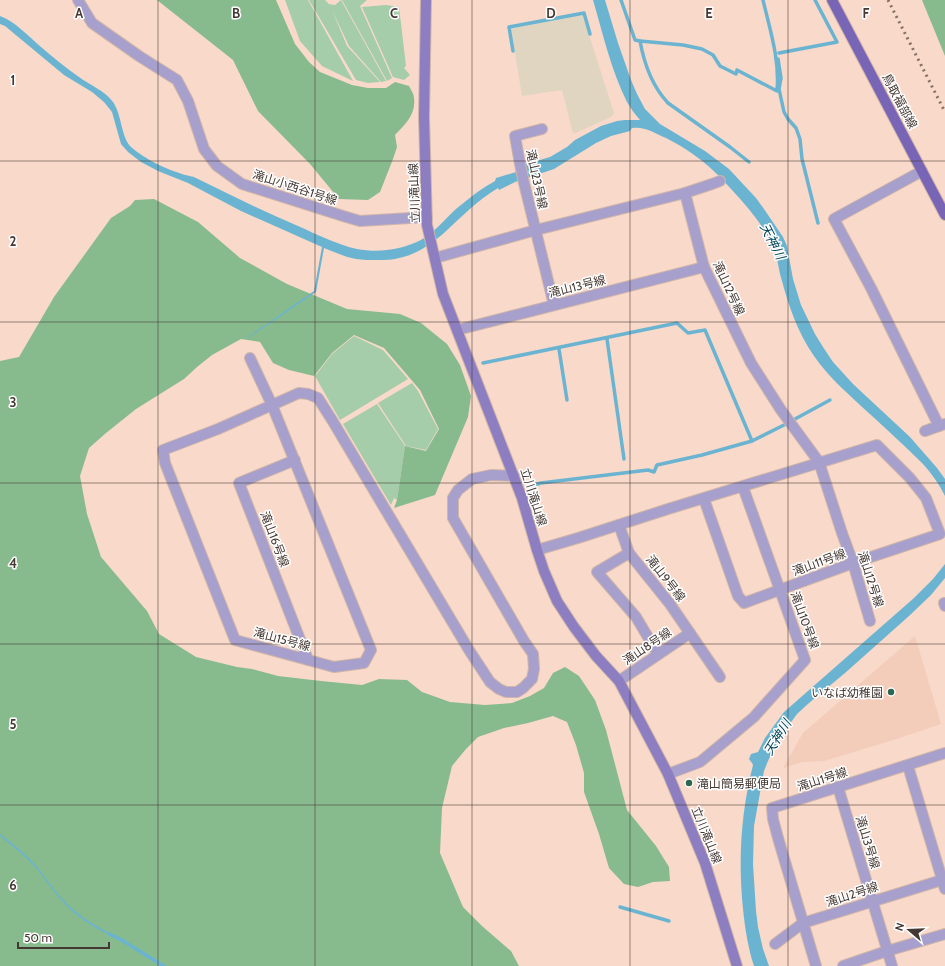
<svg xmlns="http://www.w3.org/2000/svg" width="945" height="966" font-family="Cabin,'Noto Sans JP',sans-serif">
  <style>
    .commercial { fill: #e0d5c1 }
    .built { fill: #f3ccba }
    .green { fill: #a5cda9 }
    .forest { fill: #87bb8e }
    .water { fill: #6bb4d1 }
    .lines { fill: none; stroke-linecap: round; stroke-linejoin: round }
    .stream { stroke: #6bb4d1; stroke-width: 3.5 }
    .street-casing { stroke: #d0b6a9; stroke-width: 12 }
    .secondary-casing { stroke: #d0b6a9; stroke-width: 12 }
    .primary-casing { stroke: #d0b6a9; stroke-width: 12 }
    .street { stroke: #a79fcc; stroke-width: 10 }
    .secondary { stroke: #8c7ec0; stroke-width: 10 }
    .primary { stroke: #7965b6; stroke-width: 10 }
    .rail { stroke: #837168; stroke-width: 3; stroke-dasharray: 2 4; stroke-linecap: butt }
    .grid { fill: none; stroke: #443832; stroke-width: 1; stroke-opacity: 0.55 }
    .poi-dot { fill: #2d6750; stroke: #fff; stroke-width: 1.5 }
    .labels { text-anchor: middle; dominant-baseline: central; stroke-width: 3; stroke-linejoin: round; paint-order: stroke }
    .street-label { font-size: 12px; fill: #443832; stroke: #fff }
    .poi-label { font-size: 12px; fill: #443832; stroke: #fff; text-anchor: end }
    .water-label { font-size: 13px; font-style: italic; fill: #05475c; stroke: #fff }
    .grid-label { font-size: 13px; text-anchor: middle; font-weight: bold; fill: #443832; stroke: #fff; stroke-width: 3; stroke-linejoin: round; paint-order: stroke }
  </style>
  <rect width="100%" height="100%" fill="#f8d9ca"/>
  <polygon class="commercial" points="583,14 589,35 614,113 611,117 573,134 562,90 522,96 511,28"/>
  <polygon class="built" points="915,636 941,724 893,740 824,761 802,762 783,768 803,733"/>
  <g class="green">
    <polygon points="285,0 308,0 353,81 322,66 300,41"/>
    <polygon points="309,0 325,0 329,4 335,5 341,0 386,81 381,82 349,46 332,10 347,46 380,82 368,83 356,80"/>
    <polygon points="342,0 367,0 360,6 392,78 387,81"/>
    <polygon points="386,5 399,7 406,66 404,68 410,75 404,80 393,77 362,7"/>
    <polygon points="354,336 383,350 408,379 340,420 315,376 332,354"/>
    <polygon points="412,383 418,391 438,429 426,450 406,446 378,403"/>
    <polygon points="377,404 405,446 397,500 394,498 391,505 343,424"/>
  </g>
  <g class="forest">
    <path d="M157 0H276L295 44 309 62 320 72 352 85 368 88H386L395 82 409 86C411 90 414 94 414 98 416 115 405 124 395 135L397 147 393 159 380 192 368 200 339 199 310 164 258 111 233 60Z"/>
    <polygon points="922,0 945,0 945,56"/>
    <polygon points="154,199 198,222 240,258 287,284 347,309 400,314 421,323 447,344 460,365 471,396 468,417 435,495 394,508 397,500 405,446 426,451 439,429 420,390 384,348 354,335 332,353 314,376 289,370 273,363 260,342 241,339 212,355 197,367 184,379 136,409 106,433 89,448 80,476 87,514 101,557 147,611 159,634 196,657 237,667 252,669 278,676 321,681 362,685 379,679 407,680 422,692 450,702 485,705 512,703 530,696 544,688 553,673 565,667 579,676 595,700 606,730 627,810 656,846 669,867 670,881 653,882 638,887 624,884 609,868 599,834 584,792 584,773 576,745 567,722 553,716 528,723 504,728 478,737 466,749 452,766 442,808 440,853 463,907 482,926 511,951 519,966 0,966 0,361 19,357 54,297 111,218 130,206 135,200"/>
  </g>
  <g class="water">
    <path d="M593 0H605L618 43 631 80 637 94 645 109 660 124 705 151 729 169 756 198 764 209 783 237 787 246 793 279 801 305 815 334 823 347 833 362 853 384 910 437 937 468 945 479V496C939 484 932 474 923 464 903 444 882 425 861 406 844 390 827 375 814 356 798 333 789 307 782 281 778 269 778 257 773 246 763 225 748 207 732 190 728 186 724 181 720 177 704 161 686 148 666 138 655 133 644 126 632 128L630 131 611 136 596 143 554 169 515 182 499 190 498 188C478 200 461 217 444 233 431 244 416 255 399 258 392 260 385 260 377 260 370 260 363 260 356 259 345 257 334 252 324 248L316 292 248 338V337L314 291 322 247 241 211 188 183 158 171 141 162 128 152 121 144 112 112 104 102 92 92 64 75 5 26 0 24V16C16 22 28 36 41 47 53 57 66 68 79 77 90 85 105 91 113 102 122 115 121 137 131 147 146 160 166 169 185 175 189 176 192 176 196 178 230 195 263 211 298 226 316 234 338 245 357 249 379 253 399 250 419 241 433 234 445 219 456 209 465 202 475 193 485 187 488 185 492 183 495 181L496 178 516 172 526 164 550 157 567 147 575 140 601 126 617 121 625 120H640C635 114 631 109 627 102 611 70 603 34 593 0Z"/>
    <path d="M945 564V578L931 595 909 616 845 673 809 703 797 714 784 732 772 752 768 761 764 771 754 826 753 864 756 911 758 927 763 949 769 966H754C748 948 745 928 743 909 738 860 741 812 753 765L752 763 749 759 751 754 758 752 765 738 784 712 914 598 933 579Z"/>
    <path d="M0 834C13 844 26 854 37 867 47 879 55 892 66 903 79 916 96 927 112 934V936C94 928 77 917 64 903 54 893 46 880 37 869 26 857 13 846 0 836Z"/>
    <polygon points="121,938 138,948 167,966 160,966 120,941"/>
  </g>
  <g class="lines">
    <g class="stream">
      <path d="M621 0 635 40 640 41C644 63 652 86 668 103L730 147 749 162"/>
      <path d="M640 41 683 45 702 49 713 55 720 66 736 74 737 70 777 91C780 60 770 30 763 0"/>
      <polyline points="513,51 509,27 584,13 590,34"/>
      <polyline points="779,53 837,42 815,0"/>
      <polyline points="778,59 781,78 779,89 784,112 788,119 796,128 800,139 802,159 818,223"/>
      <polyline points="607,339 624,459"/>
      <polyline points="559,349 567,400"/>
      <polyline points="483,363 677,323 688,333 705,330 752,441"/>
      <polyline points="795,419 830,400"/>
      <polyline points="527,487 541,483 648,470 654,472 657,465 702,455 752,441 784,425"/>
      <polyline points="620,907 669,921"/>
      <polyline points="109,934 124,941"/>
    </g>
    <defs>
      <g id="street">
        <polyline points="78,0 92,23 139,56 177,80 188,101 204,149 217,166 242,184 343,216 360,221 427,217"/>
        <polyline points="542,129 515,136 520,164 524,183 554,305"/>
        <polyline points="922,171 834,219 871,288 939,426"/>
        <polyline points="685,193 712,184 720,181"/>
        <polyline points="435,258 536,230 685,193 704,267 751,363 781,410 819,462 842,533 853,563 870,621"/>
        <polyline points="457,330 704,267"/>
        <polyline points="250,358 272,405 371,650 364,663 334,667 235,640 165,463 163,450 218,429 299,393 308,394 318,398 332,420 469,650 490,682 499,689 506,692 517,692 523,688 532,679 534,669 533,654 524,641 453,518 453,498 458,490 472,479 491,475 514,476"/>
        <polyline points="925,431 945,424"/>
        <polyline points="295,460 239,483 308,660"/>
        <polyline points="619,525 629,553"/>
        <polyline points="537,550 578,538 668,509 877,445 910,478 926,498 940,534 853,563 744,603 738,596 704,499"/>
        <polyline points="944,603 945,606"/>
        <polyline points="658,654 636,617 597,572 629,553 670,604 720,677"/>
        <polyline points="619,681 690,633"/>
        <polyline points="908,766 945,889"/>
        <polyline points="668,774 700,762 754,717 805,660 743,487"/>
        <polyline points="838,787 892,966"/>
        <polyline points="775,944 803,923 942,880"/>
        <polyline points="816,966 778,838 773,819 772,808 945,753"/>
        <polyline points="843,966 887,951 945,934"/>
      </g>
      <polyline id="secondary" points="426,0 424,117 427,225 443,294 522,498 537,550 544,571 557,601 574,627 596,656 619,681 668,774 705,863 737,966"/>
      <polyline id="primary" points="832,0 945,215"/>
    </defs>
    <use href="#street" class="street-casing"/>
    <use href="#secondary" class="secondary-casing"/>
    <use href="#primary" class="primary-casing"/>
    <use href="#street" class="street"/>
    <use href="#secondary" class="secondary"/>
    <use href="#primary" class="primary"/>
    <polyline class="rail" points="888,0 945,112"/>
  </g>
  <path class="grid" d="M158 0V966M315 0V966M472 0V966M630 0V966M788 0V966M0 161H945M0 322H945M0 483H945M0 644H945M0 805H945"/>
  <g class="poi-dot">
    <circle cx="891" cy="692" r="4"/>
    <circle cx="689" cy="783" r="4"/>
  </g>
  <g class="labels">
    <g class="street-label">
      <text transform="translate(900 101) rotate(62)">鳥取福部線</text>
      <text transform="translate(537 179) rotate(78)">滝山23号線</text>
      <text transform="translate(295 187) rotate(18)">滝山小西谷1号線</text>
      <text transform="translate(414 193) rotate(-92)">立川滝山線</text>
      <text transform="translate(577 286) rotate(-14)">滝山13号線</text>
      <text transform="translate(729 288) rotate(65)">滝山12号線</text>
      <text transform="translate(534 497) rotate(72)">立川滝山線</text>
      <text transform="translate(275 539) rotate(69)">滝山16号線</text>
      <text transform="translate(819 562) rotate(-20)">滝山11号線</text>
      <text transform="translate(666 578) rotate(52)">滝山9号線</text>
      <text transform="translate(871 579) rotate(72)">滝山12号線</text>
      <text transform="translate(805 620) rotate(70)">滝山10号線</text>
      <text transform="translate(282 639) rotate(15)">滝山15号線</text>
      <text transform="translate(647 646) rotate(-34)">滝山8号線</text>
      <text transform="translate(822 779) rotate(-18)">滝山1号線</text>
      <text transform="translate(707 835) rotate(68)">立川滝山線</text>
      <text transform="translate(868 842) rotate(73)">滝山3号線</text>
      <text transform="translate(852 894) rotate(-18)">滝山2号線</text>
    </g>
    <g class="poi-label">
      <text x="883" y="692">いなば幼稚園</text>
      <text x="697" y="783" text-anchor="start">滝山簡易郵便局</text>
    </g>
    <g class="water-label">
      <text transform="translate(773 241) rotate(63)">天神川</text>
      <text transform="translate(777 737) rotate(-58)">天神川</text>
    </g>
  </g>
  <g class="grid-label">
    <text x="79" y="18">A</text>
    <text x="236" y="18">B</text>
    <text x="394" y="18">C</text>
    <text x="551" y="18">D</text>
    <text x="709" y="18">E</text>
    <text x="866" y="18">F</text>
    <text x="13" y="85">1</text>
    <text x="13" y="246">2</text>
    <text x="13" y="407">3</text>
    <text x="13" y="568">4</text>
    <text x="13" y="729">5</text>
    <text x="13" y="890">6</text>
  </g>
  <g transform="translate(909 930) rotate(289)" stroke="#ffffff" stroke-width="3" paint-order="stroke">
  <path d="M0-3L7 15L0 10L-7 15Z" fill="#443832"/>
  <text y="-6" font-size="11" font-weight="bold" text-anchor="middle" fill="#443832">N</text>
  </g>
  <path d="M18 942v6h91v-6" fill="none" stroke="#443832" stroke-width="2"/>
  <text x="24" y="942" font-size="12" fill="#443832" stroke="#ffffff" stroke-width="3" paint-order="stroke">50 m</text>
</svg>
